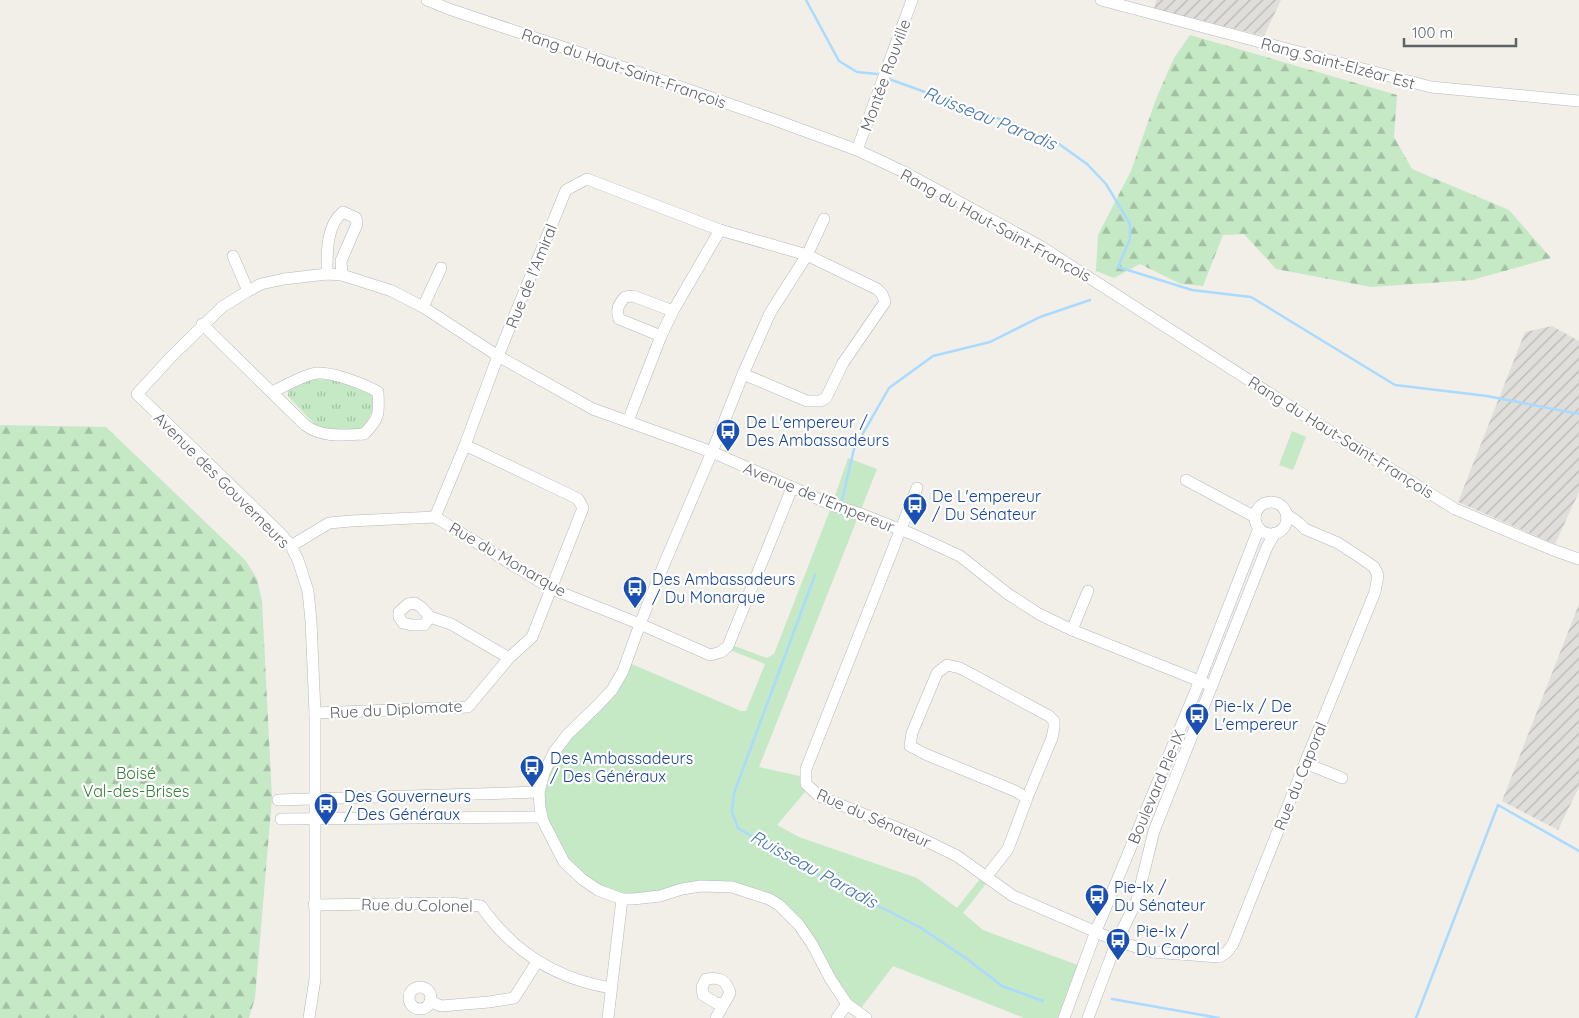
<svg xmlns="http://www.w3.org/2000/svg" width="1579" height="1018" font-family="Quicksand,sans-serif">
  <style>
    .industrial { fill: url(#industrial-furrows) }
    .grass { fill: url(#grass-tufts) }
    .forest { fill: url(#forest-firs) }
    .park { fill: #c5e8c5 }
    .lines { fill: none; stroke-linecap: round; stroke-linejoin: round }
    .stream { stroke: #aadaff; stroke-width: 2.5 }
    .minor-casing { stroke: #b5b8bc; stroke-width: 12 }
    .minor { stroke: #fff; stroke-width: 11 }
    .labels { text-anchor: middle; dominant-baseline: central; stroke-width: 4.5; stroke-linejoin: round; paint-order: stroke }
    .street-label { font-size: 16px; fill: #5f6368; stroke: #fff }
    .transit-label { font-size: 16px; fill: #164399; stroke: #fff; text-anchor: start }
    .park-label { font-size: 16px; fill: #348238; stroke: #fff }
    .water-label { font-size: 18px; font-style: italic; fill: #4174aa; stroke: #fff }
  </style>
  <defs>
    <pattern id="industrial-furrows" width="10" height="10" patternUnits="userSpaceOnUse" patternTransform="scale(1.25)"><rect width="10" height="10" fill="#e0deda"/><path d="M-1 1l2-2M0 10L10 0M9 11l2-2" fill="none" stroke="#b9b8b5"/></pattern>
    <pattern id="grass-tufts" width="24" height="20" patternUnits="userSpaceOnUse" patternTransform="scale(1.25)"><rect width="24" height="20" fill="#c5e8c5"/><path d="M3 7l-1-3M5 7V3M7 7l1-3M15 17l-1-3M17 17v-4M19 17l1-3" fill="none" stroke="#a3c0a4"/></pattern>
    <pattern id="forest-firs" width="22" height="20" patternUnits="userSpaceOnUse" patternTransform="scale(1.25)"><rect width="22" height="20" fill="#c5e8c5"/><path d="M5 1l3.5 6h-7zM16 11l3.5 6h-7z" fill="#a3c0a4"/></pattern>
  </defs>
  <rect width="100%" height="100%" fill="#f1efe8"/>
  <g class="industrial">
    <polygon points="1156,0 1281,0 1264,36 1154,9"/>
    <polygon points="1552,326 1579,341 1579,492 1555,544 1458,502 1525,332"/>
    <polygon points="1579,604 1579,787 1558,830 1502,801"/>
  </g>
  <polygon class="grass" points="311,379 336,380 375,396 377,401 366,425 359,430 319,429 288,396 288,390"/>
  <g class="forest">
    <polygon points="1190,35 1397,95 1394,137 1412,169 1509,210 1551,258 1472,280 1371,287 1276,269 1244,234 1223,235 1203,286 1181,284 1140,264 1114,278 1096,271 1098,235 1131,171 1156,99 1174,58"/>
    <polygon points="0,425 106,427 246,561 257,579 262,601 272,798 255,998 249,1018 0,1018"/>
  </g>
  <g class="park">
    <polygon points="1292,431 1306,437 1293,470 1279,465"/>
    <polygon points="848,458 877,469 759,767 800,776 805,792 777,825 799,837 917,878 957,908 983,875 989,880 963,913 983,930 1083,967 1064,1018 1024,1018 893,966 858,1012 779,905 732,887 622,899 564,862 541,817 544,773 554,752 598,705 627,662 741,711 746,711 765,664 730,650 732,645 767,658 774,654 832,505"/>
  </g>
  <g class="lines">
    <g class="stream">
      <polyline points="806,0 839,61 857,72 877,74"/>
      <polyline points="889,79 1019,126 1059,144 1087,164 1106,184 1130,224 1130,239 1118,267 1192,290 1251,297 1395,385 1487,396 1579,414"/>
      <polyline points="842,500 854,449 889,388 933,356 990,342 1040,317 1090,300"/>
      <polyline points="815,575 734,793 732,812 738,828 768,846 815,873 921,928 967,959 1002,986 1043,1001"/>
      <polyline points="1112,999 1219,1018"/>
      <polyline points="1416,1018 1498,805 1579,851"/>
    </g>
    <defs>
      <g id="minor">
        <polyline points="427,0 449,9 646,75 775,120 857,150 906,173 1040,246 1283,402 1455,509 1553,550 1579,559"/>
        <polyline points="1101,0 1431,87 1579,101"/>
        <polyline points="857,150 912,0"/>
        <polyline points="824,219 807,255 770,313 743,374 712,452 665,562 640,624 623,671 612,690 598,705 568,734 554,752 544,773 539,792 540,808 543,821 564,862 582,879 598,890 622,899 633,899 660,896 682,889 701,886 732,887 769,899 779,905 799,925 812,944 831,980 847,1004 866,1018"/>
        <polyline points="233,256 248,291"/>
        <path d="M327 274C327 254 326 225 343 212L356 218 357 224 341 261 342 275"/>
        <polyline points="423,307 441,268"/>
        <path d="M202 324 305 425C322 438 344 435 364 434 380 418 379 414 378 392 364 384 333 372 317 373 302 375 286 386 272 392"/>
        <path d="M661 336 619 319C616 309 618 305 625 297L633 296 673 311"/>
        <polyline points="628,421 661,336 673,311 720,230"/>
        <polyline points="1186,480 1255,517"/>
        <polyline points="917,488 806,769 806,784 819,796 910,833 957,856 1013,896 1117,941 1152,952 1219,957 1227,952 1233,944 1305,763 1375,592 1378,575 1374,567 1364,560 1338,543 1305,529 1299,523 1286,514"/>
        <circle cx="1271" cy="518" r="16"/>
        <polyline points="435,517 465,445 498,356 566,190 587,179 720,230 807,255 877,289 882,294 885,302 843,363 826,398 820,401 807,401 743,374"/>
        <polyline points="291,546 329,523 351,521 435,517 552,589 640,624 710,655 721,652 728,646 792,488"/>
        <polyline points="430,617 424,625 412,625 403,623 399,617 399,612 408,604 415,603 421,607 430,617 451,624 509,658"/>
        <polyline points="1072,630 1088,591"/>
        <polyline points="315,713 468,707 509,658 532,637 583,508 578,499 568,494 465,445"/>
        <polyline points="1305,763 1342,778"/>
        <polyline points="278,800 539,792"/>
        <polyline points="281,819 541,817"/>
        <polyline points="986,877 1008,849 1027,798 1052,738 1054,728 1054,721 1049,716 960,668 947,665 937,673 912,733 910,746 925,754 1015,791 1027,798"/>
        <path d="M314 905 449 903 481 906C513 952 556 979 611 988"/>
        <circle cx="420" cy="998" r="11"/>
        <polyline points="430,1001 441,1006 489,1002 514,998 537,962"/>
        <polyline points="309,1018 315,979 315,713 311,621 308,591 298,560 291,546 281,534 137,394 171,357 222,307 248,291 261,284 284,279 327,274 342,275 392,291 423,307 498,356 593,409 712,452 832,505 861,514 912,534 960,556 1008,594 1039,614 1072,630 1212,686"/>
        <polyline points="608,1018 622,899"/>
        <path d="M716 1018 730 993C726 979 719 977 706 979L702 987 703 995 716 1003 724 1004"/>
        <polyline points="837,1018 847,1004"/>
        <polyline points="1064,1018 1096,931 1196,690 1259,528"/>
        <polyline points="1088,1018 1117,941 1137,900 1154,831 1267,547 1275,533"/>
      </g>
    </defs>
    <use href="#minor" class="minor-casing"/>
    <use href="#minor" class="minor"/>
  </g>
  <defs>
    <symbol id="bus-pin" viewBox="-11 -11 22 30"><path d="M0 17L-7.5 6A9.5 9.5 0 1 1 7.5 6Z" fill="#1a4fb4" stroke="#fff"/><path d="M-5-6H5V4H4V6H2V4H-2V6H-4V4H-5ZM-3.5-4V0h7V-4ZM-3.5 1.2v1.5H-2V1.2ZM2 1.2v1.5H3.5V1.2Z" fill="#fff"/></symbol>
  </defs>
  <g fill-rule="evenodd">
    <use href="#bus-pin" x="714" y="417" width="28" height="38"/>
    <use href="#bus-pin" x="901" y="491" width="28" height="38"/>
    <use href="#bus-pin" x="621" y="574" width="28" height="38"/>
    <use href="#bus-pin" x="1183" y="701" width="28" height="38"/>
    <use href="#bus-pin" x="518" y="753" width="28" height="38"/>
    <use href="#bus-pin" x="312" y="791" width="28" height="38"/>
    <use href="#bus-pin" x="1083" y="882" width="28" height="38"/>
    <use href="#bus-pin" x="1104" y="926" width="28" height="38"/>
  </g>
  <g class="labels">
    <g class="street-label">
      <text transform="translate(1338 63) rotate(15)">Rang Saint-Elzéar Est</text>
      <text transform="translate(624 68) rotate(19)">Rang du Haut-Saint-François</text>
      <text transform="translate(885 75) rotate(-70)">Montée Rouville</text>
      <text transform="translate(996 225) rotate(29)">Rang du Haut-Saint-François</text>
      <text transform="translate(531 276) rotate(-68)">Rue de l'Amiral</text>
      <text transform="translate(1341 437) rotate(32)">Rang du Haut-Saint-François</text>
      <text transform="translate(222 480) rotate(45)">Avenue des Gouverneurs</text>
      <text transform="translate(819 497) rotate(22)">Avenue de l'Empereur</text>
      <text transform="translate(508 559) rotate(30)">Rue du Monarque</text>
      <text transform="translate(396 709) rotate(-3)">Rue du Diplomate</text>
      <text transform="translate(1300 776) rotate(-68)">Rue du Caporal</text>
      <text transform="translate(1156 787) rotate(-67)">Boulevard Pie-IX</text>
      <text transform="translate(874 818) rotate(24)">Rue du Sénateur</text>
      <text transform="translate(417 905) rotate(1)">Rue du Colonel</text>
    </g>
    <g class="transit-label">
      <text x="746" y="422">De L'empereur /<tspan x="746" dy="18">Des Ambassadeurs</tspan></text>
      <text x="932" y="496">De L'empereur<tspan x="932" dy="18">/ Du Sénateur</tspan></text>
      <text x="652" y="579">Des Ambassadeurs<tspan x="652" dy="18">/ Du Monarque</tspan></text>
      <text x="1214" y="706">Pie-Ix / De<tspan x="1214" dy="18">L'empereur</tspan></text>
      <text x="550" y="758">Des Ambassadeurs<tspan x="550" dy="18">/ Des Généraux</tspan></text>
      <text x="344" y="796">Des Gouverneurs<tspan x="344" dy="18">/ Des Généraux</tspan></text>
      <text x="1114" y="887">Pie-Ix /<tspan x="1114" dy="18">Du Sénateur</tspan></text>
      <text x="1136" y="931">Pie-Ix /<tspan x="1136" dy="18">Du Caporal</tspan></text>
    </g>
    <g class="park-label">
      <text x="136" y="773">Boisé<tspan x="136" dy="18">Val-des-Brises</tspan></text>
    </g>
    <g class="water-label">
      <text transform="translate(990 118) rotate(22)">Ruisseau Paradis</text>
      <text transform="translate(814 869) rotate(29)">Ruisseau Paradis</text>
    </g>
  </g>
  <path d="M1404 38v8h112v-8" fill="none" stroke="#5f6368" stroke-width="2.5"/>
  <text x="1412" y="38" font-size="15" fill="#5f6368" stroke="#ffffff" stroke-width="4" paint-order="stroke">100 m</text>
</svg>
